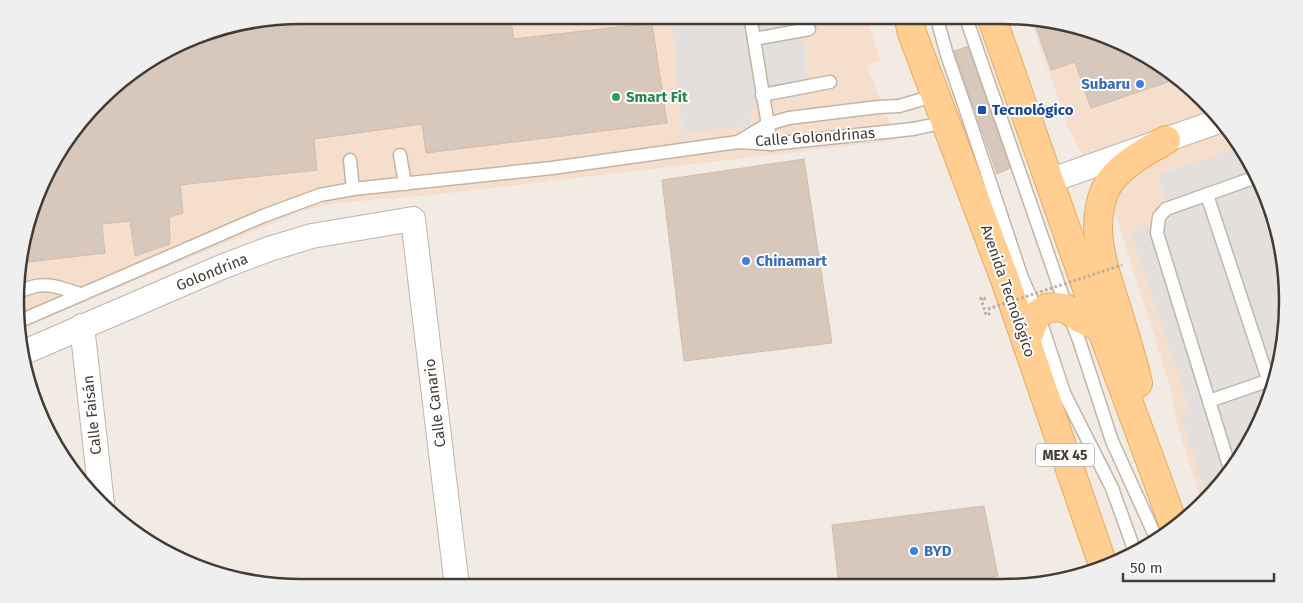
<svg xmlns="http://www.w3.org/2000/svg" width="1303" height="603" font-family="'Fira Sans',sans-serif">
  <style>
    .commercial { fill: #f6decc }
    .parking { fill: #e3dfdc }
    .building { fill: #d8c8bb; stroke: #d0bcab }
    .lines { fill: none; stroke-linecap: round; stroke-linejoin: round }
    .service-casing { stroke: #c1b5a8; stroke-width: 15 }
    .minor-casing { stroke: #c1b5a8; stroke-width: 26 }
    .primary-casing { stroke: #e9a85b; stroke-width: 30 }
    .path { stroke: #c1ab96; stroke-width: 3; stroke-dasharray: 2.5 2.5; stroke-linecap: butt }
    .service { stroke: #fff; stroke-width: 12 }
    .minor { stroke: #fff; stroke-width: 24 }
    .primary { stroke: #ffce90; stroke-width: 28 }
    .path-bridge { stroke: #c1ab96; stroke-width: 3; stroke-dasharray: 2.5 2.5; stroke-linecap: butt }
    .shop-dot { fill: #3f7fe0; stroke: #fff; stroke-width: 2 }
    .leisure-dot { fill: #2e9e5b; stroke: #fff; stroke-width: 2 }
    .transit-dot { fill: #1a4fb4; stroke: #fff; stroke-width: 2 }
    .labels { text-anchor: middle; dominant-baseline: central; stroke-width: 4; stroke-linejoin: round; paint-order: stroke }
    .shield { fill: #fff; stroke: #7c7670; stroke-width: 1 }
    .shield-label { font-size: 14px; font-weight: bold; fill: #443b33 }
    .shop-label { font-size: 15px; font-weight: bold; fill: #366cbe; stroke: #fff; text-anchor: start }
    .leisure-label { font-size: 15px; font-weight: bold; fill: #27864d; stroke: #fff; text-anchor: start }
    .transit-label { font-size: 15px; font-weight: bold; fill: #164399; stroke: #fff; text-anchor: start }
    .street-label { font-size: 15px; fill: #443b33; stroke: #fff }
    .rim { fill: none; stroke: #443b33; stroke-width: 2.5 }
  </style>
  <rect width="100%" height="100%" fill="#f2ebe3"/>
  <g class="commercial">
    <polygon points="302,15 867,15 880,60 867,66 897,140 432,195 336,203 302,211 20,329 20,246 54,158 113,86 209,30"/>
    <polygon points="1031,21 1111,37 1204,99 1266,192 1288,301 1266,411 1229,476 1202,502 1176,421 1172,392 1116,216 1069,129"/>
  </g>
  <g class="parking">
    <polygon points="671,15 803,15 807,95 753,106 750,126 683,133"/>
    <polygon points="1237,148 1266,192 1288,301 1266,411 1229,476 1207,497 1180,414 1189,407 1131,234 1173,218 1158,175"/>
  </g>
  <g class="building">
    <polygon points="302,15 495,15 495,18 510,17 514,39 652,23 667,123 426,153 422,124 314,139 317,170 180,185 183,213 169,217 170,244 135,256 130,221 102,224 105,253 20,263 20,246 54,158 113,86 209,30"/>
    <polygon points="1034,21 1111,37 1165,73 1168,82 1091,108 1075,62 1051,70"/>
    <polygon points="969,46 1010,168 997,174 954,51"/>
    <polygon points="804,159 832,343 684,361 662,180"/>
    <polygon points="984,506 998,576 947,586 839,586 832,525"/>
  </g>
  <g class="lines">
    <defs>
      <g id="service">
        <polyline points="750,15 771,144"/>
        <polyline points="936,15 947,55 966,110 1022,278 1038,314 1064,393 1112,488 1135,552"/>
        <polyline points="965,15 1067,309 1079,340 1112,441 1157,540"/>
        <polyline points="754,39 809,29"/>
        <polyline points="762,95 830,82"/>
        <polyline points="738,142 768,124 789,118 878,107 899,106 937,95"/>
        <polyline points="400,155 405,184"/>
        <polyline points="350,160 353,189"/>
        <polyline points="1207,195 1271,388"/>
        <path d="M20 291C26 289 31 287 36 286 51 283 67 290 80 294"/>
        <polyline points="20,321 263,216 320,195 353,189 552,168 738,142 771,144 913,129 946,122"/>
        <polyline points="1209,401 1157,233 1159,217 1166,209 1256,177"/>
        <polyline points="1231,472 1209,401 1273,379"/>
      </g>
      <g id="minor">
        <polyline points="1049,181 1219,121"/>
        <polyline points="82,326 102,504"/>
        <polyline points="20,354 219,268 269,249 312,236 413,219 457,587"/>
      </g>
      <g id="primary">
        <polyline points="908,15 912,33 1004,277 1104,568"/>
        <polyline points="990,15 995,27 1101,328 1156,476 1175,529"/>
        <polyline points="1026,342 1033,323 1038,314 1047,308 1058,307 1067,309 1078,317 1101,328"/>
        <path d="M1138 383C1132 357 1124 332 1116 306 1104 270 1089 228 1105 190 1116 167 1145 152 1166 140"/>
      </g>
    </defs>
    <use href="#service" class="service-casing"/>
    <use href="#minor" class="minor-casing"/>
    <use href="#primary" class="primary-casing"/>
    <polyline class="path" points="985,300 984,298 981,298 986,315 992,313"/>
    <use href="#service" class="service"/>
    <use href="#minor" class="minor"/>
    <use href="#primary" class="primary"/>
    <polyline class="path-bridge" points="988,309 1122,265"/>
  </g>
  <g class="shop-dot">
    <circle cx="1140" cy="84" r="5"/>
    <circle cx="746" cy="261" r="5"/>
    <circle cx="914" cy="551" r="5"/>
  </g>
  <circle class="leisure-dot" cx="616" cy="97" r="5"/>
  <rect class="transit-dot" x="977" y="105" width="10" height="10" rx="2.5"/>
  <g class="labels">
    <rect class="shield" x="1036" y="443.5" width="58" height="23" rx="4"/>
    <g class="shield-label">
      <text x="1065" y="455">MEX 45</text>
    </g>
    <g class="shop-label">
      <text x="1130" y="84" text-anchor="end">Subaru</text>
      <text x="756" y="261">Chinamart</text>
      <text x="924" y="551">BYD</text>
    </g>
    <g class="leisure-label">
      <text x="626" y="97">Smart Fit</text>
    </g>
    <g class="transit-label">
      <text x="992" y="110">Tecnológico</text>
    </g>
    <g class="street-label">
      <text transform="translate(815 137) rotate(-4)">Calle Golondrinas</text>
      <text transform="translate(212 272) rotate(-22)">Golondrina</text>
      <text transform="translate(1008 291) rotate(71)">Avenida Tecnológico</text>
      <text transform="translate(435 403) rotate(-97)">Calle Canario</text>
      <text transform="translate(92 415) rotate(-96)">Calle Faisán</text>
    </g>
  </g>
  <path d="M0 0H1303V603H0ZM301 24H1002A277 277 0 0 1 1279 301V302A277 277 0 0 1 1002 579H301A277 277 0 0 1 24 302V301A277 277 0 0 1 301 24Z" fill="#f0efef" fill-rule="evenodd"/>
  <path class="rim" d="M301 24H1002A277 277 0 0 1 1279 301V302A277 277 0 0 1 1002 579H301A277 277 0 0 1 24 302V301A277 277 0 0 1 301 24Z"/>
  <path d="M1123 573v8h151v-8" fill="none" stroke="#443b33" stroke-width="2.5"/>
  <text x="1130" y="573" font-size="15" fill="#443b33" stroke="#ffffff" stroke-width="4" paint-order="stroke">50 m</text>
</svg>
